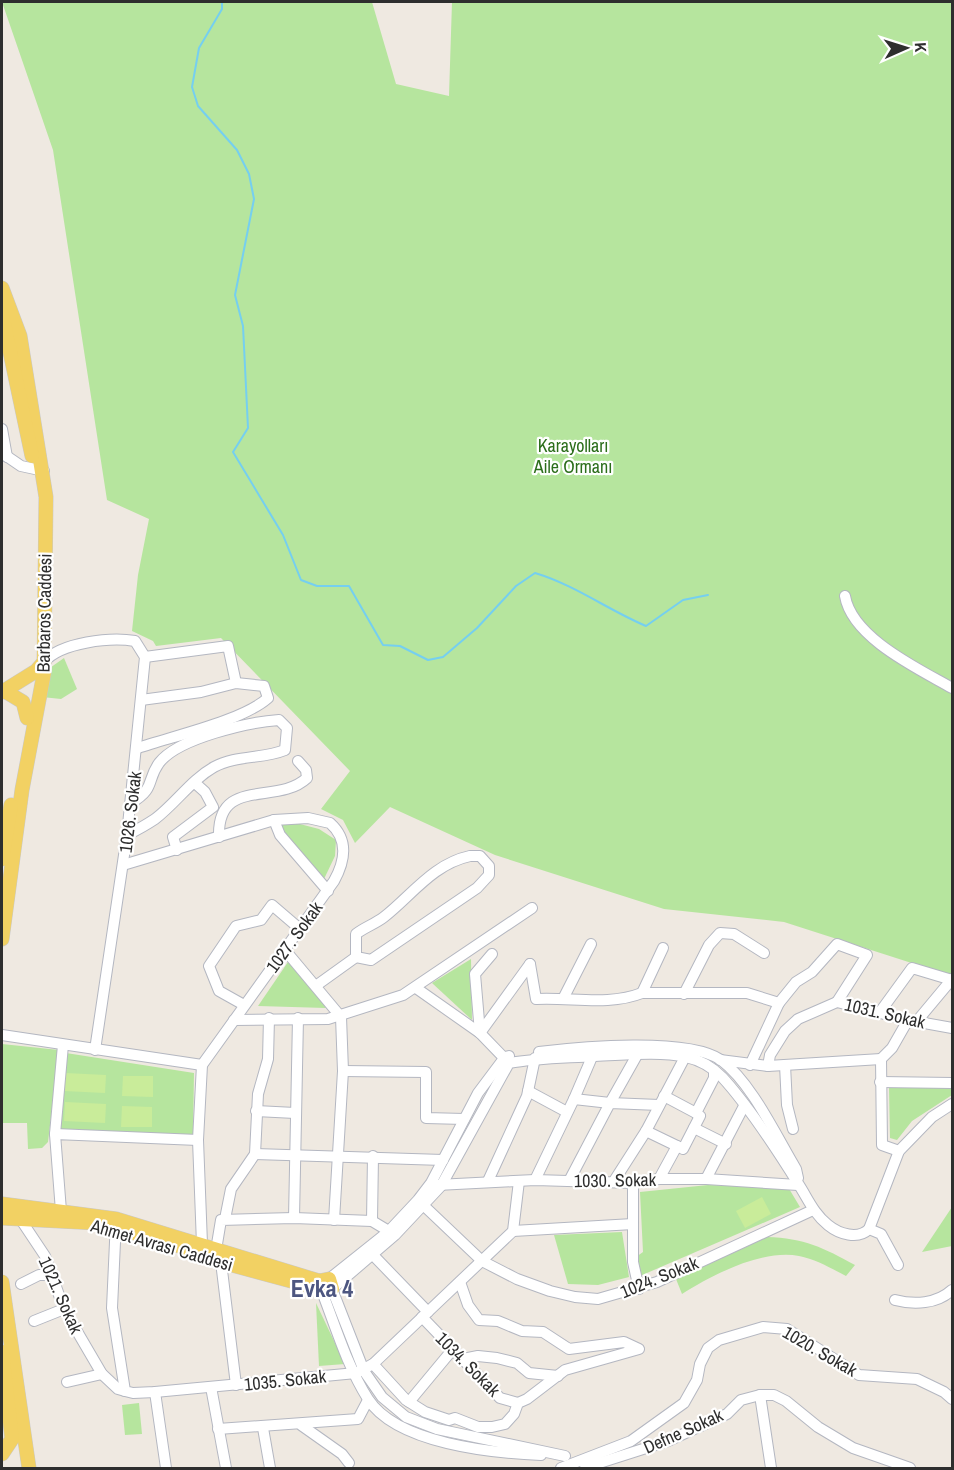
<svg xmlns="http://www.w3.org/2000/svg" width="954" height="1470" font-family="'Archivo Narrow',sans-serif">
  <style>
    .green { fill: #b6e59e }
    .pitch { fill: #c9ec9a }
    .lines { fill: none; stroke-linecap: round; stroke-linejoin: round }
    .stream { stroke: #75cff0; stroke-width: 2 }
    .minor-casing { stroke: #b4b7c1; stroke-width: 12 }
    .major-casing { stroke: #c9c9c9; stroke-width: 15 }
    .minor { stroke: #fff; stroke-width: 10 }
    .major { stroke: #f2d163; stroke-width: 14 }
    .labels { text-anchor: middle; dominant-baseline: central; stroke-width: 4.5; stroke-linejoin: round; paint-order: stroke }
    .park-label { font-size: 18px; fill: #2c6e1b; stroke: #fff }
    .street-label { font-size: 18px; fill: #2e2e2e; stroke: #fff }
    .district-label { font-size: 24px; font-weight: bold; fill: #4d5680; stroke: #fff }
  </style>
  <rect width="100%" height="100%" fill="#efe9e1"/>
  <g class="green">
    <polygon points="2,2 372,2 396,84 449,96 452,2 952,2 952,976 784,922 664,909 495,855 390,807 355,843 343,820 321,809 350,771 221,638 156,646 153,641 132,631 138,575 149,519 107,500 53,150"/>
    <polygon points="64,658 77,689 61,699 42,697 47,670"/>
    <polygon points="296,823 319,829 336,840 335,856 324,879 284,834 281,824"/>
    <polygon points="471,959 472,1020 432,983"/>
    <polygon points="288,962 302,975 326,1008 258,1006"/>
    <polygon points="2,1044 59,1050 48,1142 42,1148 28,1149 27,1123 2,1123"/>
    <polygon points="66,1053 194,1073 193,1136 59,1131"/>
    <polygon points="889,1087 952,1087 952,1095 912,1121 897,1140 890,1138"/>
    <polygon points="708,1185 788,1187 800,1207 640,1276 636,1257 643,1252 640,1192"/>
    <polygon points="952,1206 952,1246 922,1252 952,1207"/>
    <polygon points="622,1232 629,1277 598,1285 568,1284 554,1235"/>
    <path d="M767 1237C804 1238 824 1248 855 1265L846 1276C832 1269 816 1259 799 1256 762 1249 712 1275 682 1294L676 1279Z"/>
    <polygon points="316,1303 345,1364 319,1366"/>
    <polygon points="139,1403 142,1434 125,1435 122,1405"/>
  </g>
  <g class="pitch">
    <polygon points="65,1073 106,1075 105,1093 64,1091"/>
    <polygon points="123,1076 153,1076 153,1097 122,1096"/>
    <polygon points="65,1102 106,1104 105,1123 64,1121"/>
    <polygon points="122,1106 152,1107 152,1127 121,1127"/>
    <polygon points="762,1197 771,1214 745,1228 736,1211"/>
  </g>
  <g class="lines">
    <path class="stream" d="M222 2V9L199 48 192 87 198 106 237 150 249 174 254 199 235 295 243 326 248 428 233 452 283 535 301 580 317 586H349L383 645 400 646 428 660 443 657 477 628 516 586 535 573C575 585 608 610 646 626L683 600 708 595"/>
    <defs>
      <g id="minor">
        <polyline points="2,429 7,457"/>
        <polyline points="2,453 21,466 44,471"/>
        <path d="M845 596C852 638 919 669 952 688"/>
        <polyline points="145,657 228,646 236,683"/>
        <path d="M44 662C61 642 111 637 135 641L145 657 127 835 95 1050"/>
        <path d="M138 748C173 736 242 721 268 698L264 686 236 683 201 692 141 700"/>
        <polyline points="274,820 280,835 328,891"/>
        <path d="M127 835C137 830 146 825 155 819 176 803 191 780 214 767 236 755 263 759 285 750L287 728 279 720C249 722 178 738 159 763 146 781 156 788 131 803"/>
        <path d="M219 837C217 776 277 806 307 778L306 770 298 761"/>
        <polyline points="177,850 173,837 213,807 205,792 195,783"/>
        <path d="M470 856H480L489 866V875L477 888 371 960 356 957V934C365 927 375 924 384 917 412 895 433 864 470 856Z"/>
        <path d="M123 865 274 820 308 818 330 823C349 840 345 861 334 881L202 1065 198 1140 202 1244 205 1251"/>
        <polyline points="285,950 341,1017 343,1071 334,1220"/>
        <path d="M530 964 536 999C571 997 609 1006 642 993H747L779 1003 750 1065"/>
        <polyline points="317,985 356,957"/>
        <polyline points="416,988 480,1033 509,1063"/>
        <polyline points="642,993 663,948"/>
        <polyline points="684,994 709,945 720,933 734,934 764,953"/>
        <polyline points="564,997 591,944"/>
        <polyline points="779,1003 796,982 812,972 837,944 867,955 837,1002"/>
        <polyline points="244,1005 219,991 209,966 236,926 261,920 272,905 300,929"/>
        <polyline points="880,1012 912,968 952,980"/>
        <polyline points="234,1020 328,1019 403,995 532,908"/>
        <polyline points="917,1021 952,979"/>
        <polyline points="480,1033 475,974 492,954"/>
        <polyline points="480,1033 530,964"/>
        <polyline points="2,1035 202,1065"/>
        <path d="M539 1052C580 1047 688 1037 721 1060 752 1083 776 1136 796 1169L798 1178"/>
        <polyline points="720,1060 768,1066 881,1059"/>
        <polyline points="785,1065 787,1105 793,1129"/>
        <polyline points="768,1066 770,1055 785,1031 798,1019 837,1002 908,1020 952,1028"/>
        <polyline points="343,1071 426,1072 426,1118 464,1119"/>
        <polyline points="880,1082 952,1083"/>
        <polyline points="528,1091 567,1112"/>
        <polyline points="664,1096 696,1113"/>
        <polyline points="574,1099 592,1057"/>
        <polyline points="256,1111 295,1113"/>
        <polyline points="694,1128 726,1144"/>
        <polyline points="646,1131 677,1146"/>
        <polyline points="55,1134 63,1045"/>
        <polyline points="899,1151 882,1145 881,1059 892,1048 908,1020"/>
        <polyline points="255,1154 443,1160"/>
        <polyline points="659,1179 677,1146 683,1149 700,1116 696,1113 714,1078 714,1071"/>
        <polyline points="706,1179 744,1106"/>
        <polyline points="535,1180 574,1099 610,1103 637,1055"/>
        <polyline points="488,1181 527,1096 535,1058"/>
        <polyline points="569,1181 610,1103 659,1105"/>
        <polyline points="614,1181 646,1131 685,1057"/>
        <polyline points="633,1183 633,1262 639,1289"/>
        <polyline points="437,1185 535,1180 633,1183 659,1179 706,1179 798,1185"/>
        <polyline points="421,1203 482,1261 517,1279 550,1291 575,1297 598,1299 657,1282 813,1210"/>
        <polyline points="61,1211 55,1134 198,1140"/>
        <polyline points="19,1217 45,1256 64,1309 102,1374 118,1389 125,1391"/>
        <polyline points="294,1218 298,1018"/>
        <polyline points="225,1219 231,1189 255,1154 258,1094 268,1059 269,1018"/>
        <polyline points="116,1220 112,1308 125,1391 133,1393 155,1392 356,1373 373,1364 513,1231 519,1181"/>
        <polyline points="372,1221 373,1156"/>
        <polyline points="869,1229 881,1234 898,1265"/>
        <polyline points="513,1231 633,1224"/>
        <polyline points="372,1254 428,1312"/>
        <polyline points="329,1279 388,1232 418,1200 431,1183 478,1093 505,1057 509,1056"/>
        <polyline points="21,1284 39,1275 52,1275"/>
        <path d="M321 1289C335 1325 347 1366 368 1399 397 1444 493 1453 541 1455"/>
        <path d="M895 1300C914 1305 937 1304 952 1290"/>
        <polyline points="422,1317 500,1398 518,1403"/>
        <polyline points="34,1321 64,1309"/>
        <polyline points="463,1359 478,1356 497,1358 517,1363 529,1373 558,1376"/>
        <polyline points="373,1364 406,1400 425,1412 449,1420 455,1418 478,1427 492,1427 505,1424 514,1414 518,1403 527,1399 565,1370 639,1349 624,1342 569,1349 543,1332 522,1331 498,1321 479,1320 468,1305 460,1282"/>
        <polyline points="67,1382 102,1374"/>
        <polyline points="236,1385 221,1262 216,1250 221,1220 294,1218 372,1221 392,1233"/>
        <polyline points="211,1387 226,1468"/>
        <polyline points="155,1392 166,1468"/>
        <polyline points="760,1395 771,1468"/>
        <polyline points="409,1402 453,1349"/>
        <polyline points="301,1425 342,1454 349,1463"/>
        <polyline points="263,1428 270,1468"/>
        <polyline points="218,1429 358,1419 368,1400"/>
        <path d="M565 1456 437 1429 406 1417 382 1397 364 1371 332 1289 395 1235 441 1186 509 1063C538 1058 566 1058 595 1056 624 1055 658 1051 686 1057 700 1060 712 1067 722 1077 747 1104 779 1153 799 1185 808 1199 814 1214 828 1225 839 1234 858 1240 869 1229L899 1151 932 1117 952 1104"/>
        <polyline points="585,1465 593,1465 668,1441 727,1414 741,1400 760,1395 774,1395 786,1401 818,1427 853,1448 910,1468"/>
        <polyline points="561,1468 631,1441 684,1403 697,1380 700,1364 708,1348 719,1340 763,1327 787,1329 859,1375 917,1379 944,1392 952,1399"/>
      </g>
      <g id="major">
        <polyline points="2,288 20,336 46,497 44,673 22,790 2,939"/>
        <polyline points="2,314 32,456"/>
        <polyline points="2,692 36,671 44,662"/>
        <polyline points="8,693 23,702 27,718"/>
        <polyline points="2,859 11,805"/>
        <polyline points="2,1204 116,1219 319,1281 329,1279 332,1289 321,1289 221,1262 179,1246 98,1223 2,1218"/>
        <polyline points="2,1282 29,1468"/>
        <polyline points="2,1352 12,1439 2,1454"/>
      </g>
    </defs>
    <use href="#minor" class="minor-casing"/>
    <use href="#major" class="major-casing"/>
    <use href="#minor" class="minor"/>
    <use href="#major" class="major"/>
  </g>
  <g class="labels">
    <g class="park-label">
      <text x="573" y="445">Karayolları<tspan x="573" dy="21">Aile Ormanı</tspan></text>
    </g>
    <g class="street-label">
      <text transform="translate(44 613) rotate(-89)">Barbaros Caddesi</text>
      <text transform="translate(130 812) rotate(-83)">1026. Sokak</text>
      <text transform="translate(294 937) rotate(-54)">1027. Sokak</text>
      <text transform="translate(885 1013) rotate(13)">1031. Sokak</text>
      <text transform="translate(615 1180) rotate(-1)">1030. Sokak</text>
      <text transform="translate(162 1245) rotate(16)">Ahmet Avrası Caddesi</text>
      <text transform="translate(659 1277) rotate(-22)">1024. Sokak</text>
      <text transform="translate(61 1295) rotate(66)">1021. Sokak</text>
      <text transform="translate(820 1351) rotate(30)">1020. Sokak</text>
      <text transform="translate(468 1364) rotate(45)">1034. Sokak</text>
      <text transform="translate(285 1380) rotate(-6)">1035. Sokak</text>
      <text transform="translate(683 1431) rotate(-24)">Defne Sokak</text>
    </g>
    <g class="district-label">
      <text x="322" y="1288">Evka 4</text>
    </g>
  </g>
  <rect width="954" height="1470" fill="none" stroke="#2e2e2e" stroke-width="6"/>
  <g transform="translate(906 48) rotate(87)" stroke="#ffffff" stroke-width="4.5" paint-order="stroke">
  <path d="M0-4.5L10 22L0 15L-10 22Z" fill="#2e2e2e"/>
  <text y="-9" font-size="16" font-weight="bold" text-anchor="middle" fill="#2e2e2e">K</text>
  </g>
</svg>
